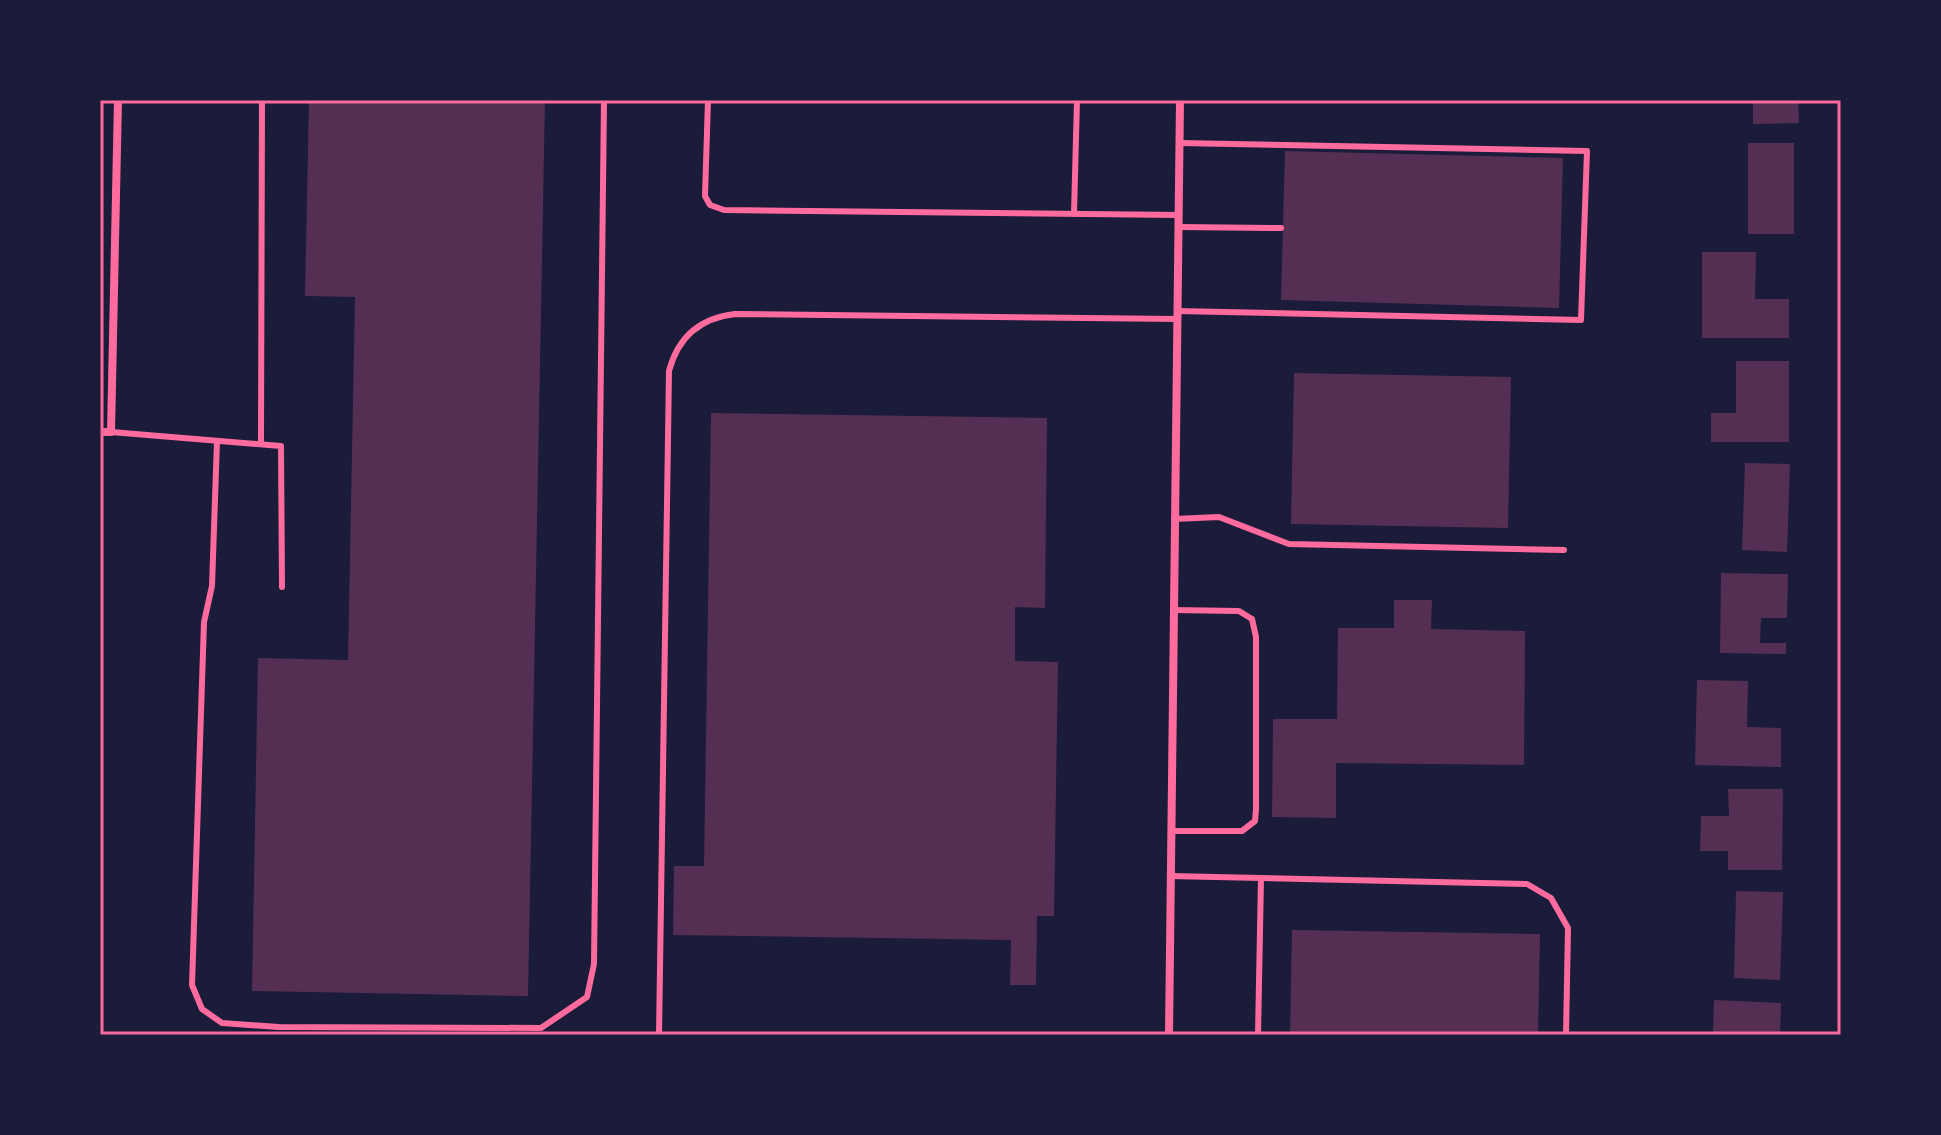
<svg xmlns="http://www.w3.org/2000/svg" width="1941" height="1135" font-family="Karla,sans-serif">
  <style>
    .building { fill: #542f53 }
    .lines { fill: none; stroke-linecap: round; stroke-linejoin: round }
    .service { stroke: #ff6b9d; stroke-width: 6 }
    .minor { stroke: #ff6b9d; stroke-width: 8 }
    .neatline { fill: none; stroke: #ff6b9d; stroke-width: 3 }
  </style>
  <rect width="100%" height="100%" fill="#1b1b3a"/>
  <g class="building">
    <polygon points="309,100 545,100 528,996 252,991 258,658 348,660 355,297 305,296"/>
    <polygon points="1753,100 1798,100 1799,123 1753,124"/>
    <rect x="1748" y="143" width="46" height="91"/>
    <polygon points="1285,151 1563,158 1559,308 1281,300"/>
    <polygon points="1702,252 1756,252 1755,299 1789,299 1789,338 1702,338"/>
    <polygon points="1736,361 1789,361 1789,442 1711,442 1711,413 1736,413"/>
    <polygon points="1294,373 1511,377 1508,528 1291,524"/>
    <polygon points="711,413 1047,418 1045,608 1015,607 1015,661 1058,662 1054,916 1037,916 1036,985 1010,985 1011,940 673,935 674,866 704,866"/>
    <polygon points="1745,463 1790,464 1787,552 1742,550"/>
    <polygon points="1721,573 1788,574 1787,618 1761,618 1760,643 1786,643 1786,654 1720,653"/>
    <polygon points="1394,600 1432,600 1431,629 1525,631 1524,765 1336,763 1336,818 1272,817 1273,719 1337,719 1338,628 1394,628"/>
    <polygon points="1697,680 1748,681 1747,727 1781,728 1781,767 1695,765"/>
    <polygon points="1728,789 1783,789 1782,870 1728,870 1728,851 1700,851 1701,816 1729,816"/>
    <polygon points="1736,891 1783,892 1780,980 1734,978"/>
    <polygon points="1292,930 1540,934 1538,1035 1290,1035"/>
    <polygon points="1714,1000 1781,1003 1780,1035 1713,1035"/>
  </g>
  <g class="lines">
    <g class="service">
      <polyline points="708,100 705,196 710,205 724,210 1179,215"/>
      <polyline points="1074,214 1077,100"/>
      <polyline points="1178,227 1281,228"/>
      <polyline points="1177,311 1581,320 1587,151 1179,143"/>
      <polyline points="111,432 281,446 282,587"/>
      <polyline points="217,441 212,586 204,622 192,985 202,1009 222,1023 279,1027 541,1028 587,997 594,964 604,100"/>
      <polyline points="261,444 262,100"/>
      <polyline points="1174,519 1219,517 1289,544 1564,550"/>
      <polyline points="1171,831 1242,831 1255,821 1256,809 1256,637 1252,619 1239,611 1173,610"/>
      <polyline points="1170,876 1527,884 1551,898 1568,928 1566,1035"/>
      <path d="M659 1035 669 371C678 337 700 318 735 314L1177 319"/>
      <polyline points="1258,1035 1261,878"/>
    </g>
    <g class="minor">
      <polyline points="100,432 111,432 118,100"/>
      <polyline points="1169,1035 1180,100"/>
    </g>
  </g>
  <rect width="1941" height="1135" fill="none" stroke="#1b1b3a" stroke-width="204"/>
  <rect x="102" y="102" width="1737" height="931" class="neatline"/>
</svg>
